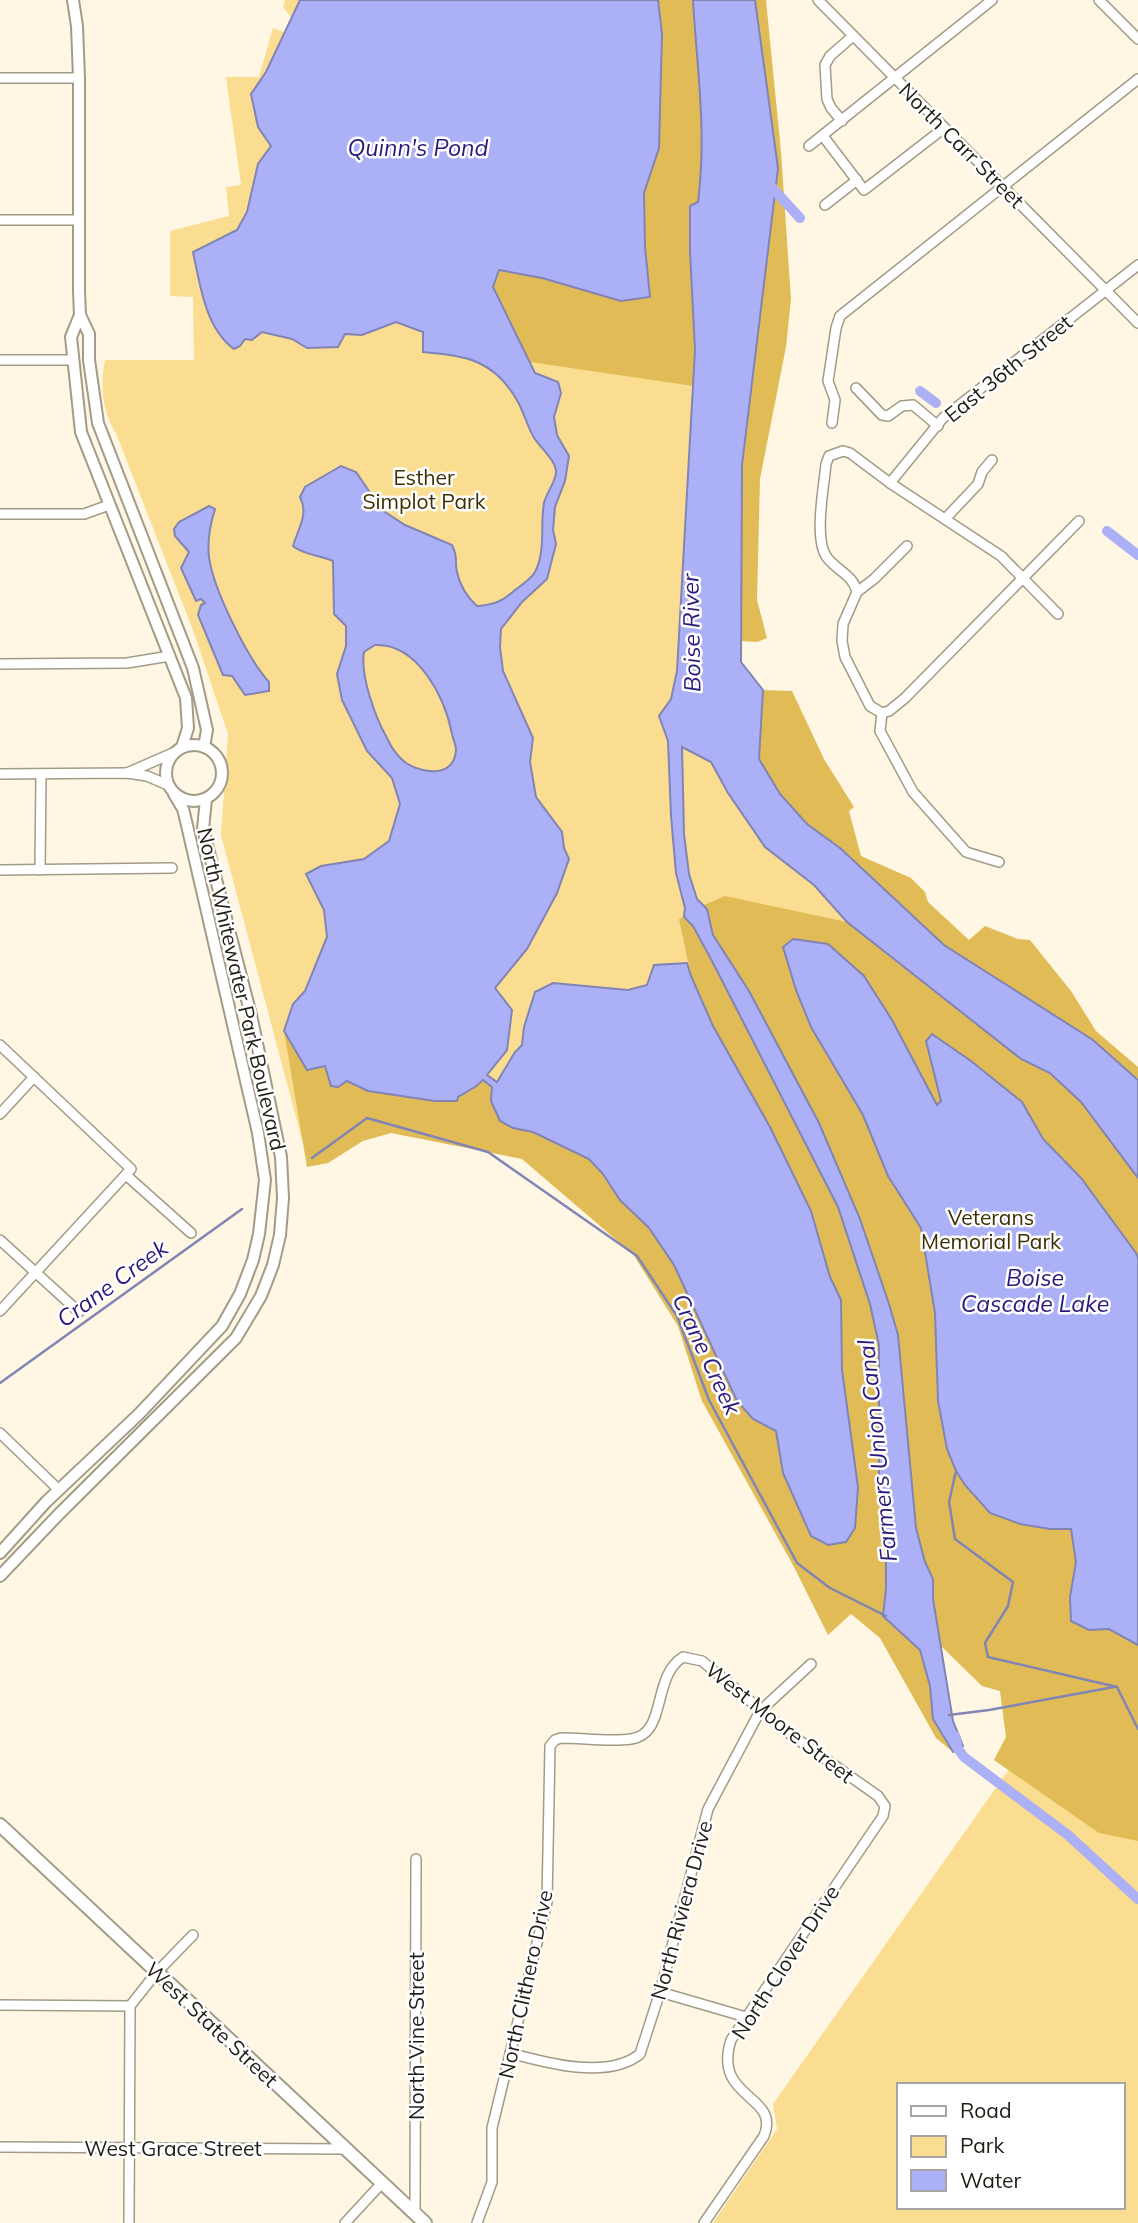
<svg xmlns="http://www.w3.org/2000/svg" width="1138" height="2223" font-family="Mulish,sans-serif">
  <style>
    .green { fill: #fadd90; fill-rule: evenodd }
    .forest { fill: #e1bc56 }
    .water { fill: #abb0f7; stroke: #8184b4; stroke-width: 2; fill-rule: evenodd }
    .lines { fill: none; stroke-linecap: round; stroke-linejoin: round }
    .stream { stroke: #8184b4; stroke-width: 2.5 }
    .canal { stroke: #abb0f7; stroke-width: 10 }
    .minor-casing { stroke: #a29b88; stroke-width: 12 }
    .tertiary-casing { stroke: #a29b88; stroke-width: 14 }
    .secondary-casing { stroke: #a29b88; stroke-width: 16 }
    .minor { stroke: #fff; stroke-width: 9 }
    .tertiary { stroke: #fff; stroke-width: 10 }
    .secondary { stroke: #fff; stroke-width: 12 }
    .labels { text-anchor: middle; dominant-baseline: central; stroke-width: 5; stroke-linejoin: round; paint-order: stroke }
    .street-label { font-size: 21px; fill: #201d16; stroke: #fff }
    .park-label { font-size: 21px; fill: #3e2f01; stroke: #fff }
    .water-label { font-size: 23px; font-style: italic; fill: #2b187d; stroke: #fff }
  </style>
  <rect width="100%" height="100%" fill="#fff7e3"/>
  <path class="green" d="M285 0H693L690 251 692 434 677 671 671 699 700 756 711 762 728 793 765 847 814 885 847 922 1081 1102 1138 1178V2223H713L777 2129 773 2104 1098 1643 880 1638 702 1401 678 1326 633 1254 498 1138 359 1115 302 1140 221 835 228 734 194 633 116 433C102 412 100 385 105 360H194L193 297 170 296V231L229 216 226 187 241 185 226 77H259L273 28 284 32 291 17 283 7ZM898 2085H1122V2207H898Z"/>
  <g class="forest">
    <path d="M658 0H693C696 53 704 105 703 158 702 173 699 187 698 202L690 207C689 267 697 327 693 386L530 362 493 287 498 270 650 297 645 247 644 193 659 147 662 34Z"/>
    <polygon points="755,0 766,0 781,152 791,299 786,347 760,479 757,600 767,638 757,642 741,641 742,465 778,168"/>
    <polygon points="763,690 792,691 824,759 854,807 849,811 861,856 911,878 925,892 928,902 969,940 985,926 1018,939 1030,940 1071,991 1096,1031 1138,1067 1138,1080 1093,1040 944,945 840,849 807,824 780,794 759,759"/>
    <path d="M725 896 847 922 1021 1059 1050 1073 1081 1102 1138 1178V1258L1081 1178 1043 1139 1022 1102 971 1061 932 1034 927 1041 941 1101 937 1106 783 947 796 990 811 1027 863 1115 888 1176 921 1228 935 1313 990 1513C1017 1523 1042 1529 1071 1529L1076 1562 1070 1597 1089 1630 1109 1629 1138 1645V1841L1099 1833 994 1760 1006 1737 1000 1691 982 1686 940 1645 933 1599V1579L925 1562 916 1528 898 1336 889 1304 860 1219 819 1123 749 991 713 934 707 909 704 905Z"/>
    <polygon points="684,917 693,926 712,961 838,1207 870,1304 879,1345 879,1493 886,1539 886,1588 883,1615 920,1650 930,1686 933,1719 953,1752 936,1738 880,1638 851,1614 828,1635 794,1567 702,1401 678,1326 633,1254 522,1159 391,1133 363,1141 328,1163 307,1167 284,1031 307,1070 325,1065 347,1081 368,1091 435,1101 456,1101 457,1097 475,1087 483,1079 492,1087 491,1101 513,1128 533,1132 589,1159 603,1174 620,1200 649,1228 674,1265 737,1401 753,1419 776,1431 783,1473 796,1502 849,1424 842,1370 841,1300 830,1277 811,1211 770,1127 713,1026 691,976 679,919"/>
  </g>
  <g class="water">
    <path d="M300 0H658L662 34 659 148 644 193 645 247 650 297 621 301 542 278 499 270 493 287 535 373 558 382 561 393 554 417 557 435 569 456 565 481 555 507 553 530 556 544 547 579 522 602 501 629 500 647 503 671 533 738 530 762 536 797 562 832 564 848 569 859 557 893 527 949 495 988 512 1010 507 1050 487 1075 497 1082 515 1052 522 1045 524 1027 535 992 553 983 628 990 647 985 654 965 687 963 691 976 713 1026 770 1127 811 1211 830 1277 841 1300 842 1370 858 1487 855 1528 846 1542 828 1545 811 1536 783 1473 776 1431 753 1419 737 1401 674 1265 649 1228 620 1200 603 1174 589 1159 533 1132 513 1128 500 1121 491 1101 492 1087 483 1080 475 1087 458 1097 457 1101H435L368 1091 347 1081 338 1087 331 1086 325 1066 307 1070 284 1031 293 1004 305 991 327 937 324 910 306 874 321 866 364 859 389 841 400 804 392 778 367 751 342 700 337 674 346 646V626L334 614 333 561C320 555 303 555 293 546 298 529 309 514 300 497L305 487 341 466 356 472 382 510 405 525 452 545C459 559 454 560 457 572 460 586 467 597 477 606 494 605 503 601 515 590 522 585 531 579 535 572 546 552 540 524 544 503 546 493 556 482 556 472 556 460 539 447 533 436 527 425 524 413 518 402 495 360 467 356 423 352V332L396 322 362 335 345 334 338 347 307 348 292 339 262 332 252 340 245 339 240 346 234 349C205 328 200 284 193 252L237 230 247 212 258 164 271 146 258 127 251 94 266 72ZM375 645C418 643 445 698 452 734 453 739 456 745 456 750 454 778 423 774 406 763 398 757 391 747 387 738 375 717 360 675 364 652Z"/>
    <path d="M693 0H755L778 168 742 465 741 662 763 690 759 759 780 794 807 824 840 848 944 945 1093 1040 1138 1080V1178L1081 1102 1050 1073 1021 1059 847 922 814 885 765 847 728 793 711 762 682 747 684 834 689 874 697 899 707 909 713 935 749 991 819 1123 860 1219 889 1304 898 1335 916 1528 925 1562 933 1579V1599L953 1721 963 1746 953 1752 933 1719 930 1686 920 1650 883 1616 886 1588V1539L879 1493V1345L870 1304 838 1207 712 961 693 926 684 917 685 908 676 873 671 816 668 741 659 716 671 699 677 671 695 350 690 251V206L698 202C707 131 697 70 693 0Z"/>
    <path d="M209 506 215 509C210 525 207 540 209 557 213 589 248 659 269 682V691L245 695 232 676 223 675 198 615 201 605 205 603 201 599 196 601 181 568 189 552 175 536 174 529 179 522Z"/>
    <polygon points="793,939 828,944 864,976 892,1020 937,1105 941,1101 926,1041 932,1034 971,1061 1022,1102 1043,1139 1081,1178 1136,1253 1138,1258 1138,1645 1109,1629 1089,1630 1071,1621 1070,1597 1076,1562 1071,1529 1050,1529 1020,1524 990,1513 965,1485 956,1471 947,1449 938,1401 935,1313 921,1228 888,1176 863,1115 811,1027 796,990 783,947"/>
  </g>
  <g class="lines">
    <g class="stream">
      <polyline points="312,1158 367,1118 488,1152 637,1256 677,1316 709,1400 797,1563 830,1588 886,1616"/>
      <polyline points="0,1383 242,1209"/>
      <polyline points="956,1471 949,1502 955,1539 1013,1582 1008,1606 985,1643 988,1657 1117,1687 1138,1729"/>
      <polyline points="949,1715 989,1710 1114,1687"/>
    </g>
    <g class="canal">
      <polyline points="765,180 800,218"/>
      <polyline points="920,391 936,403"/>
      <polyline points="1107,531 1138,555"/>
      <polyline points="955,1736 958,1749 964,1757 1068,1835 1138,1899"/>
    </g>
    <defs>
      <g id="minor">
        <polyline points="818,0 1138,323"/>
        <polyline points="1099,0 1138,39"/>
        <polyline points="0,78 79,78"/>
        <polyline points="842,121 831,108 827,99 825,65 830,56 853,36"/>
        <polyline points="823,136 864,190 944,128"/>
        <polyline points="809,146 992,0"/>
        <polyline points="825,205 857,180"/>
        <polyline points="0,220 79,220"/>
        <polyline points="0,360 72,360"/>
        <polyline points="856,388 882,415 888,416 902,406 913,405 938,426"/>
        <polyline points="832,423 835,400 828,381 836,328 840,316 1138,79"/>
        <polyline points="890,483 943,418 1138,265"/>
        <polyline points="0,514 84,514 109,505"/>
        <polyline points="945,519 978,484 982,472 992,460"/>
        <path d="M857 592C853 574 835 570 826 556 814 537 824 486 826 464L829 456 843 451 850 453 890 483 1001 556 1058 614"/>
        <polyline points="0,664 127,663 170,656"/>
        <polyline points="882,713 889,711 905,698 1079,521"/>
        <polyline points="882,713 870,706 845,657 842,641 843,624 857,592 874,579 907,546"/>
        <polyline points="882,713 880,731 913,792 966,852 999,862"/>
        <polyline points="127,773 173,753"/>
        <polyline points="0,774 127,773 147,776 168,785"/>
        <polyline points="0,870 172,868"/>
        <polyline points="40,870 41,774"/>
        <polyline points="0,1045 131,1169 0,1311"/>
        <polyline points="0,1114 34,1077"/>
        <polyline points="126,1175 191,1233"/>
        <polyline points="0,1240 79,1312"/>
        <polyline points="0,1433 59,1490"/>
        <polyline points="660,1992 746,2017"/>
        <polyline points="0,2005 130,2006"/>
        <path d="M510 2053C546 2063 608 2080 640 2054L660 1992 708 1809 760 1711 811 1664"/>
        <polyline points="0,2147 346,2149"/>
        <polyline points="415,2214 416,1859"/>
        <polyline points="129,2223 130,2006 157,1972 193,1935"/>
        <polyline points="345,2223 382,2183"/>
        <path d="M477 2223 492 2182V2128L547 1902 550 1746 555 1740 561 1738C583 1738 609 1742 631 1739 668 1734 651 1677 683 1657L702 1661 790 1734 878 1796 885 1806 883 1816 731 2040C712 2100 781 2094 764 2136L704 2223"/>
      </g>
      <g id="tertiary">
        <polyline points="73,0 77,26 79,78 79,291 80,315 89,334 89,360 98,423 193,668 207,730 204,747"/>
        <polyline points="80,315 71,337 81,432 186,698 188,728 182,747"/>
        <circle cx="194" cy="773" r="28"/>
        <polyline points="0,1553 46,1502 139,1414 222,1326 240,1294 253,1260 259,1234 265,1180 258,1133 186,821 183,809 174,794"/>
        <polyline points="0,1576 59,1514 236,1338 261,1296 273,1265 280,1235 283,1198 281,1157 251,1015 203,829 206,799"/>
      </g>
      <polyline id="secondary" points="0,1825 425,2223"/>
    </defs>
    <use href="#minor" class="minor-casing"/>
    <use href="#tertiary" class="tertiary-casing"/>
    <use href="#secondary" class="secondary-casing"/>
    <use href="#minor" class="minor"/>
    <use href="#tertiary" class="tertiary"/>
    <use href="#secondary" class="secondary"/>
  </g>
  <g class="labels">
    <g class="street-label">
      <text transform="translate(962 145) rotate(45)">North Carr Street</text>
      <text transform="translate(1008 368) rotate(-39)">East 36th Street</text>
      <text transform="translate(242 989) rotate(77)">North Whitewater Park Boulevard</text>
      <text transform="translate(780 1722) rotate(38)">West Moore Street</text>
      <text transform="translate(681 1910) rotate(-75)">North Riviera Drive</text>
      <text transform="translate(785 1962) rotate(-57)">North Clover Drive</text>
      <text transform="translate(525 1984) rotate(-78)">North Clithero Drive</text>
      <text transform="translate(212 2024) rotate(43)">West State Street</text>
      <text transform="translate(416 2036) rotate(-90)">North Vine Street</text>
      <text x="173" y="2148">West Grace Street</text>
    </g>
    <g class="park-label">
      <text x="424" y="477">Esther<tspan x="424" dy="24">Simplot Park</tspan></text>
      <text x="991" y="1217">Veterans<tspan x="991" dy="24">Memorial Park</tspan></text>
    </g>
    <g class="water-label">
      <text x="418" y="147">Quinn's Pond</text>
      <text transform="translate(691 633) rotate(-91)">Boise River</text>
      <text x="1035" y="1277">Boise<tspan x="1035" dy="26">Cascade Lake</tspan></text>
      <text transform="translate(112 1283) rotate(-36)">Crane Creek</text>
      <text transform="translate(707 1354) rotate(65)">Crane Creek</text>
      <text transform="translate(877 1451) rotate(-96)">Farmers Union Canal</text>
    </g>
  </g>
  <rect x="897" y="2083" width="228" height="126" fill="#ffffff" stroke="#a6a5a2" stroke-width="2"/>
  <rect x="911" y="2106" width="35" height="10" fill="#ffffff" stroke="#a6a5a2" stroke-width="2"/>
  <text x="960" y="2118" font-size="21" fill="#201d16">Road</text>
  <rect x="911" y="2136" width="35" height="21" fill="#fadd90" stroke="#a6a5a2" stroke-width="2"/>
  <text x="960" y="2153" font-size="21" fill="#201d16">Park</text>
  <rect x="911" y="2170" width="35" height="21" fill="#abb0f7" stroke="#a6a5a2" stroke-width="2"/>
  <text x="960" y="2188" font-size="21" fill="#201d16">Water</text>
</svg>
